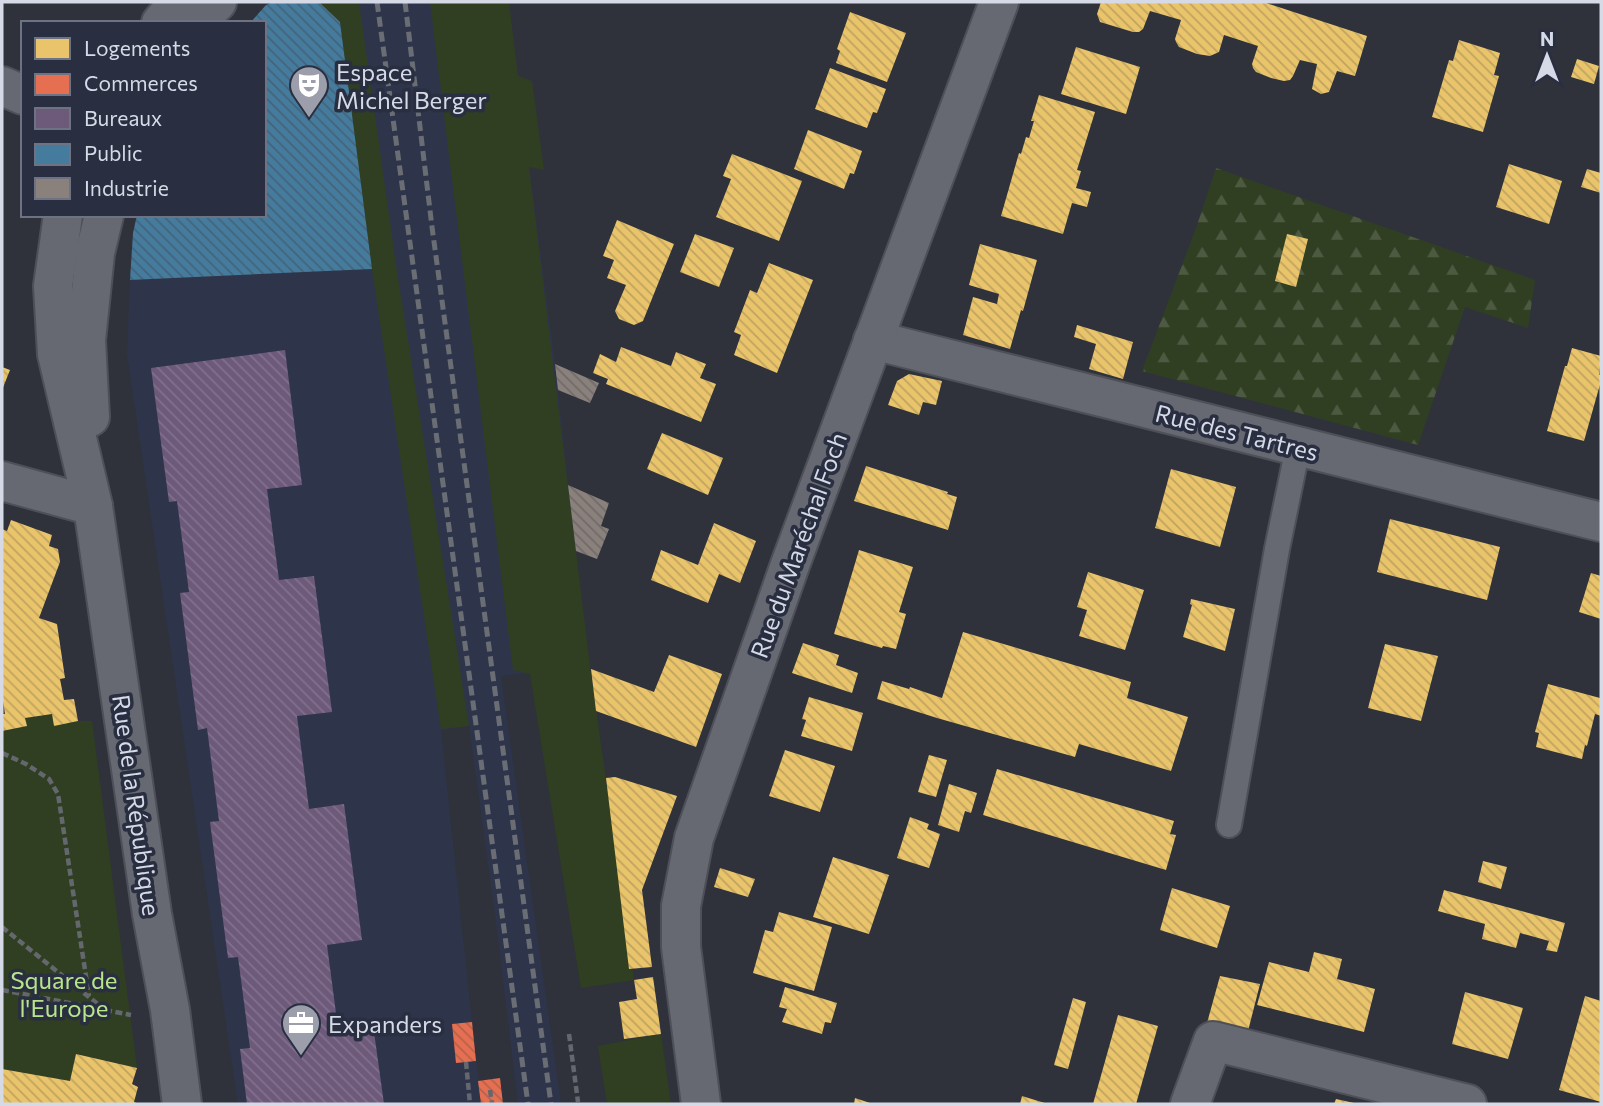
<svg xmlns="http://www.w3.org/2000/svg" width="1603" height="1106" font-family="Commissioner,sans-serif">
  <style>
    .built { fill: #2e354b }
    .green { fill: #303f21 }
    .forest { fill: url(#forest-firs) }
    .homes { fill: url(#homes-back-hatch) }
    .shops { fill: url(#shops-back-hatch) }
    .offices { fill: url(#offices-back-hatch) }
    .public { fill: url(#public-back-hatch) }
    .industry { fill: url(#industry-back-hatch) }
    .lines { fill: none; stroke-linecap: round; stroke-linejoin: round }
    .service-casing { stroke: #4e5059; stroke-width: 28 }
    .minor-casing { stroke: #4e5059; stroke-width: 42 }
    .tertiary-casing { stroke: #4e5059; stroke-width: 42 }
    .secondary-casing { stroke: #4e5059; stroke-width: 42 }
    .path { stroke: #65676e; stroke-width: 4.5; stroke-dasharray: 7 3.5; stroke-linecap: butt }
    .service { stroke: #666971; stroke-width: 24 }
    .minor { stroke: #666971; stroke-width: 38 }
    .tertiary { stroke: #666971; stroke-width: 38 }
    .secondary { stroke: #666971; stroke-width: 38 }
    .rail { stroke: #6a6e74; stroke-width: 5; stroke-dasharray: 10 5; stroke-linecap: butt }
    .labels { text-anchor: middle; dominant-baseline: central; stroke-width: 7; stroke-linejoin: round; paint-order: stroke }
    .poi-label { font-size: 24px; fill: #d6dae7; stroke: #292f41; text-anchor: start }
    .street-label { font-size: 24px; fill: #d6dae7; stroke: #292f41 }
    .park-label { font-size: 24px; fill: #b8e58a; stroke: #292f41 }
  </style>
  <defs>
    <pattern id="forest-firs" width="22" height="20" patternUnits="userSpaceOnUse" patternTransform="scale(1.75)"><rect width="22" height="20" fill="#303f21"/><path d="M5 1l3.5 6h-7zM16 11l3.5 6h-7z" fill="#4d5a41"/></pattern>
    <pattern id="homes-back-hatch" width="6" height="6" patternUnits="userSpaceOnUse" patternTransform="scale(1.75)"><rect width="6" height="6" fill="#e9c46a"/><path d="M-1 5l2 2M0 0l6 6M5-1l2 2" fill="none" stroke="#bfa361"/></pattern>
    <pattern id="shops-back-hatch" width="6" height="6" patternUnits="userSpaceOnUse" patternTransform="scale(1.75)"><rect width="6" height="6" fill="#e76f51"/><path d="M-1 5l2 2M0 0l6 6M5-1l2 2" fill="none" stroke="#b5614d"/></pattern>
    <pattern id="offices-back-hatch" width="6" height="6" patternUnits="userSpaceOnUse" patternTransform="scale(1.75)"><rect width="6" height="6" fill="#6d597a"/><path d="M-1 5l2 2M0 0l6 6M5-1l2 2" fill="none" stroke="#81708d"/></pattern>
    <pattern id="public-back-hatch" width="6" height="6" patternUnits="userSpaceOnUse" patternTransform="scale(1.75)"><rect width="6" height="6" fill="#457b9d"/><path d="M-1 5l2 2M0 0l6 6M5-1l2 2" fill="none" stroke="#43647a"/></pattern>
    <pattern id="industry-back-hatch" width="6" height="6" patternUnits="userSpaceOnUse" patternTransform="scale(1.75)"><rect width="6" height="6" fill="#8a817c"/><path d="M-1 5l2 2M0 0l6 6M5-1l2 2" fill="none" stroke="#706b69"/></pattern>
  </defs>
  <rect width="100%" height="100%" fill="#2f323b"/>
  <polygon class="built" points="319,2 509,2 518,76 532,81 544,170 529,166 555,364 571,513 530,673 501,676 561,1104 518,1104 496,922 469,726 441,730 472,1022 452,1024 456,1062 476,1061 481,1104 238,1104 127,354 130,280 372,269 340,22"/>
  <g class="green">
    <polygon points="319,2 359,2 396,265 469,726 441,729 372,269 340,22"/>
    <polygon points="430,2 509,2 518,76 532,81 544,170 529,167 590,666 634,980 581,988 530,674 513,670"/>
    <polygon points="52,714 55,726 78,721 92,721 137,1068 77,1054 70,1081 2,1069 2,731 26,726 25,718"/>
    <polygon points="661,1034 671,1104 607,1104 598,1046"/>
  </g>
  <polygon class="forest" points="1216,168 1535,280 1528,328 1465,307 1418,445 1142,371 1196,228"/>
  <g class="homes">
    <polygon points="1101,2 1263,2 1367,36 1355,76 1337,71 1329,92 1321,94 1312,89 1317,64 1300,60 1293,76 1290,80 1284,81 1271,78 1256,72 1253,68 1252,64 1258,46 1224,35 1219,52 1210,56 1197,54 1179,47 1176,42 1175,39 1181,20 1150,11 1143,29 1139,32 1133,32 1100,22 1097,14"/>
    <polygon points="850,12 906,33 887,82 836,63 840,51 837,49"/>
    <polygon points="1459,40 1500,53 1494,75 1499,76 1483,132 1432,117 1449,60 1453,61"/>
    <polygon points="1076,47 1140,67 1126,114 1061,94"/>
    <polygon points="1577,59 1599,66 1594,84 1571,77"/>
    <polygon points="830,68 886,89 877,113 873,112 867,128 815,109"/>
    <polygon points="1039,95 1095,112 1077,170 1081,171 1076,188 1091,192 1087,207 1072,203 1063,234 1001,216 1019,153 1021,154 1026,137 1029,138 1034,121 1031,121"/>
    <polygon points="808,130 862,151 854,174 850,173 844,189 794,169"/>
    <polygon points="732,154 802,181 779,241 716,217 731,179 723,176"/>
    <polygon points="1509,164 1562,181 1549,224 1496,207"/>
    <polygon points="1587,169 1601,173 1601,193 1581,187"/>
    <polygon points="617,220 674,244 643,321 634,325 619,319 615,311 626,285 607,278 614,260 603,256"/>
    <polygon points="695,234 734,248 719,287 680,272"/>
    <polygon points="1287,234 1308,239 1296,287 1275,281"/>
    <polygon points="980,244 1037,260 1023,311 1021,310 1010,349 963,335 973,297 997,304 999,294 969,285"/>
    <polygon points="769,263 813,280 777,373 734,355 741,335 734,332 750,290 757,293"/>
    <polygon points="1077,325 1133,342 1123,379 1089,369 1096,344 1074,337"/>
    <polygon points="621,347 671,366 676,352 706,364 700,378 716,384 701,422 606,384 608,379 593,373 600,354 616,362"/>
    <polygon points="1572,348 1601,356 1599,375 1601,375 1601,381 1584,441 1547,431 1565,366 1567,366"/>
    <polygon points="2,367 10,370 2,390"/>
    <polygon points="909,374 942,381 936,405 923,402 919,415 888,405 897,381"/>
    <polygon points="662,433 723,458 708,495 647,469"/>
    <polygon points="866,466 948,492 947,494 957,497 948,530 854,501"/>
    <polygon points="1171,469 1236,487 1220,547 1155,528"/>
    <polygon points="1390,519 1500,547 1487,600 1377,572"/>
    <polygon points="11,520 52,535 49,546 58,549 60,562 39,618 57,624 65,678 60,679 64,700 74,699 78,721 54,726 52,714 25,718 27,726 2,731 2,714 5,714 2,695 2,529 7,531"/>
    <polygon points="714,523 756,541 740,583 719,574 708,603 651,580 661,550 698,565"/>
    <polygon points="859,550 913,567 899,612 906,614 896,649 883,646 882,648 834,634"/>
    <polygon points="1088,572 1144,590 1125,650 1079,636 1087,610 1077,607"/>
    <polygon points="1591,573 1601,576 1601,619 1579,612"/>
    <polygon points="1191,599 1235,609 1225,651 1183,637 1192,605 1190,604"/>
    <polygon points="963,632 1131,682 1127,698 1188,717 1171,771 1079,744 1075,757 937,718 877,699 882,681 909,689 910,687 942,698"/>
    <polygon points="803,643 839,655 836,665 858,673 852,693 792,673"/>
    <polygon points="1385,644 1438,656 1421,721 1368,708"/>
    <polygon points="669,655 722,674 696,747 596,711 591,669 654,692"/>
    <polygon points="1548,684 1600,698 1601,716 1595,714 1587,746 1585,745 1582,759 1536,747 1539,733 1535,732"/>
    <polygon points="809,697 863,713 852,751 801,736 806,720 802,719"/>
    <polygon points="785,750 835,766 820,812 769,796"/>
    <polygon points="929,755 947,760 936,797 918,792"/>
    <polygon points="997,769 1174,821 1170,834 1176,835 1166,870 983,815"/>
    <polygon points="615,777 677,796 642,890 652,967 629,969 606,778"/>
    <polygon points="949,784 977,793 971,813 965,811 959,832 938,825"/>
    <polygon points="910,817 929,824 927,829 940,834 929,868 897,858"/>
    <polygon points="833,857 889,875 869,934 813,917"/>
    <polygon points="1483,861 1507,867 1501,889 1478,882"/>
    <polygon points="720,868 755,879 748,897 714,887"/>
    <polygon points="1172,888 1230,906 1217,948 1160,930"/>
    <polygon points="1444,890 1565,923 1557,952 1546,950 1549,941 1520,933 1516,948 1482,939 1485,924 1438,911"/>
    <polygon points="779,912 832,927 814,991 753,973 765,930 773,932"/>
    <polygon points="1314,952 1342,959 1337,979 1375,989 1364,1032 1257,1005 1269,962 1309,972"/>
    <polygon points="1220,976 1260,984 1247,1035 1207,1023"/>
    <polygon points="653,977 661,1034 624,1039 619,1002 637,999 634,980"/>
    <polygon points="785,987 837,1003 831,1023 825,1022 822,1034 782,1022 787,1009 779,1007"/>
    <polygon points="1465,992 1523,1008 1508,1059 1452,1044"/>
    <polygon points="1585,996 1601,1001 1601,1102 1559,1090"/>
    <polygon points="1073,998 1086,1002 1068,1069 1054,1065"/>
    <polygon points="1118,1015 1158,1026 1136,1104 1093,1104"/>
    <polygon points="76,1054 137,1068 132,1084 138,1087 134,1102 139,1104 2,1104 2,1069 70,1081"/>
    <polygon points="1022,1096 1048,1104 1020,1104"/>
    <polygon points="855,1098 873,1104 854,1104"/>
    <polygon points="1336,1099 1354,1103 1354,1104 1334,1104"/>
  </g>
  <g class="shops">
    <polygon points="472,1022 476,1061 456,1063 452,1024"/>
    <polygon points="500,1078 503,1104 481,1104 478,1081"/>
  </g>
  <polygon class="offices" points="285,350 302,485 267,489 279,580 314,576 332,712 297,716 309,809 344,804 362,940 327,945 339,1036 374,1032 384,1104 247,1104 240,1049 250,1048 238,957 228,958 210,822 219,821 207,728 198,730 180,593 189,592 177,501 169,502 151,368"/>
  <polygon class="public" points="273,2 319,2 340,22 372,269 130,280 133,233 137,215 264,215 264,23 250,23 266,5"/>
  <g class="industry">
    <polygon points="555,364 599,383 590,403 558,390"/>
    <polygon points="568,485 609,503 601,526 609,529 597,559 576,551"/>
  </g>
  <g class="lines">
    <defs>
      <polyline id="service" points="1229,825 1277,549 1298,447"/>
      <g id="minor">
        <polyline points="2,86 23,95"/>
        <polyline points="873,340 1601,522"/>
        <polyline points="2,481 93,506"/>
        <polyline points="1190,1104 1213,1041 1467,1104"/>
      </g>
      <polyline id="tertiary" points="701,1104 681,947 681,906 694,838 790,565 999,2"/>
      <g id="secondary">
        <polyline points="161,23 179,2"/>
        <polyline points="199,23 208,10 217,2"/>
        <polyline points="63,215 53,286 57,354 93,506 152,914 170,1010 182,1104"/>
        <polyline points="90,417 86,340 95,253 104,215"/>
      </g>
    </defs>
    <use href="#service" class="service-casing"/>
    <use href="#minor" class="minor-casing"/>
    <use href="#tertiary" class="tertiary-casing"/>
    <use href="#secondary" class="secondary-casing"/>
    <g class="path">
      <polyline points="2,753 26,764 49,779 58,794 89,996"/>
      <polyline points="2,927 105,1010"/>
      <polyline points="2,990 131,1015"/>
      <polyline points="569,1034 578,1102"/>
      <polyline points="466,1062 470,1104"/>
      <polyline points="490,1090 492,1104"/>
    </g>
    <use href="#service" class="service"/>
    <use href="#minor" class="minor"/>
    <use href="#tertiary" class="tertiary"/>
    <use href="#secondary" class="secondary"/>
    <g class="rail">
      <polyline points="377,2 528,1104"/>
      <polyline points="405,2 432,227 551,1104"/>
    </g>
  </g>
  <defs>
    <symbol id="theatre-pin" viewBox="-11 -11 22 30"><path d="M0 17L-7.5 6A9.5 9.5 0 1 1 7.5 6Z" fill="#9c9fab" stroke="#292f41"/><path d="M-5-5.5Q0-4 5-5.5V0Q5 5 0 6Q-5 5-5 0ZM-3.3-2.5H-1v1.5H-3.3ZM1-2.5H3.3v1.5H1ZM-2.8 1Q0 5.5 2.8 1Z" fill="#fff"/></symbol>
    <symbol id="office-pin" viewBox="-11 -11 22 30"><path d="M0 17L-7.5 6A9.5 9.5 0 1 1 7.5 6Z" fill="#9c9fab" stroke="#292f41"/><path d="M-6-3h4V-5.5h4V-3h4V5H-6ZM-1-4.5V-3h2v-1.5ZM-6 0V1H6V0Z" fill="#fff"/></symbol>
  </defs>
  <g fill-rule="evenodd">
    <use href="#theatre-pin" x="287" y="63" width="44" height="60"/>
    <use href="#office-pin" x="279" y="1001" width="44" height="60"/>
  </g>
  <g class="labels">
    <g class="poi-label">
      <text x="336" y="71">Espace<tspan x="336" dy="28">Michel Berger</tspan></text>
      <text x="328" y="1023">Expanders</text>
    </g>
    <g class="street-label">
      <text transform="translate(1237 432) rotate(14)">Rue des Tartres</text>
      <text transform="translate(798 545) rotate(-70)">Rue du Maréchal Foch</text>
      <text transform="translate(137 805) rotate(82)">Rue de la République</text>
    </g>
    <g class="park-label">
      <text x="64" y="979">Square de<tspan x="64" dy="28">l'Europe</tspan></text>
    </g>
  </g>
  <rect width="1603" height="1106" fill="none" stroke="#d6dae7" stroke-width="7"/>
  <rect x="21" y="21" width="245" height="196" fill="#292f41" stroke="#6e7383" stroke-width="2"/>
  <rect x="35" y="38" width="35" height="21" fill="#e9c46a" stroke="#6e7383" stroke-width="2"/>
  <text x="84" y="56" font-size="21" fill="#d6dae7">Logements</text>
  <rect x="35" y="74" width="35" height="21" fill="#e76f51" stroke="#6e7383" stroke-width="2"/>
  <text x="84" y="91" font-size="21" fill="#d6dae7">Commerces</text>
  <rect x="35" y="108" width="35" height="21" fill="#6d597a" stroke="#6e7383" stroke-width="2"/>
  <text x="84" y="126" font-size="21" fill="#d6dae7">Bureaux</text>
  <rect x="35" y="144" width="35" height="21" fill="#457b9d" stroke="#6e7383" stroke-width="2"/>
  <text x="84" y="161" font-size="21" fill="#d6dae7">Public</text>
  <rect x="35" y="178" width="35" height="21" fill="#8a817c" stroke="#6e7383" stroke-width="2"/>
  <text x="84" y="196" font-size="21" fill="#d6dae7">Industrie</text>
  <g transform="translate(1547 56)" stroke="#292f41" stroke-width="5" paint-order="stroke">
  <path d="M0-5L12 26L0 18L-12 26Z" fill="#d6dae7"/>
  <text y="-10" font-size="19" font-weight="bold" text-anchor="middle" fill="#d6dae7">N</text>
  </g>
</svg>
